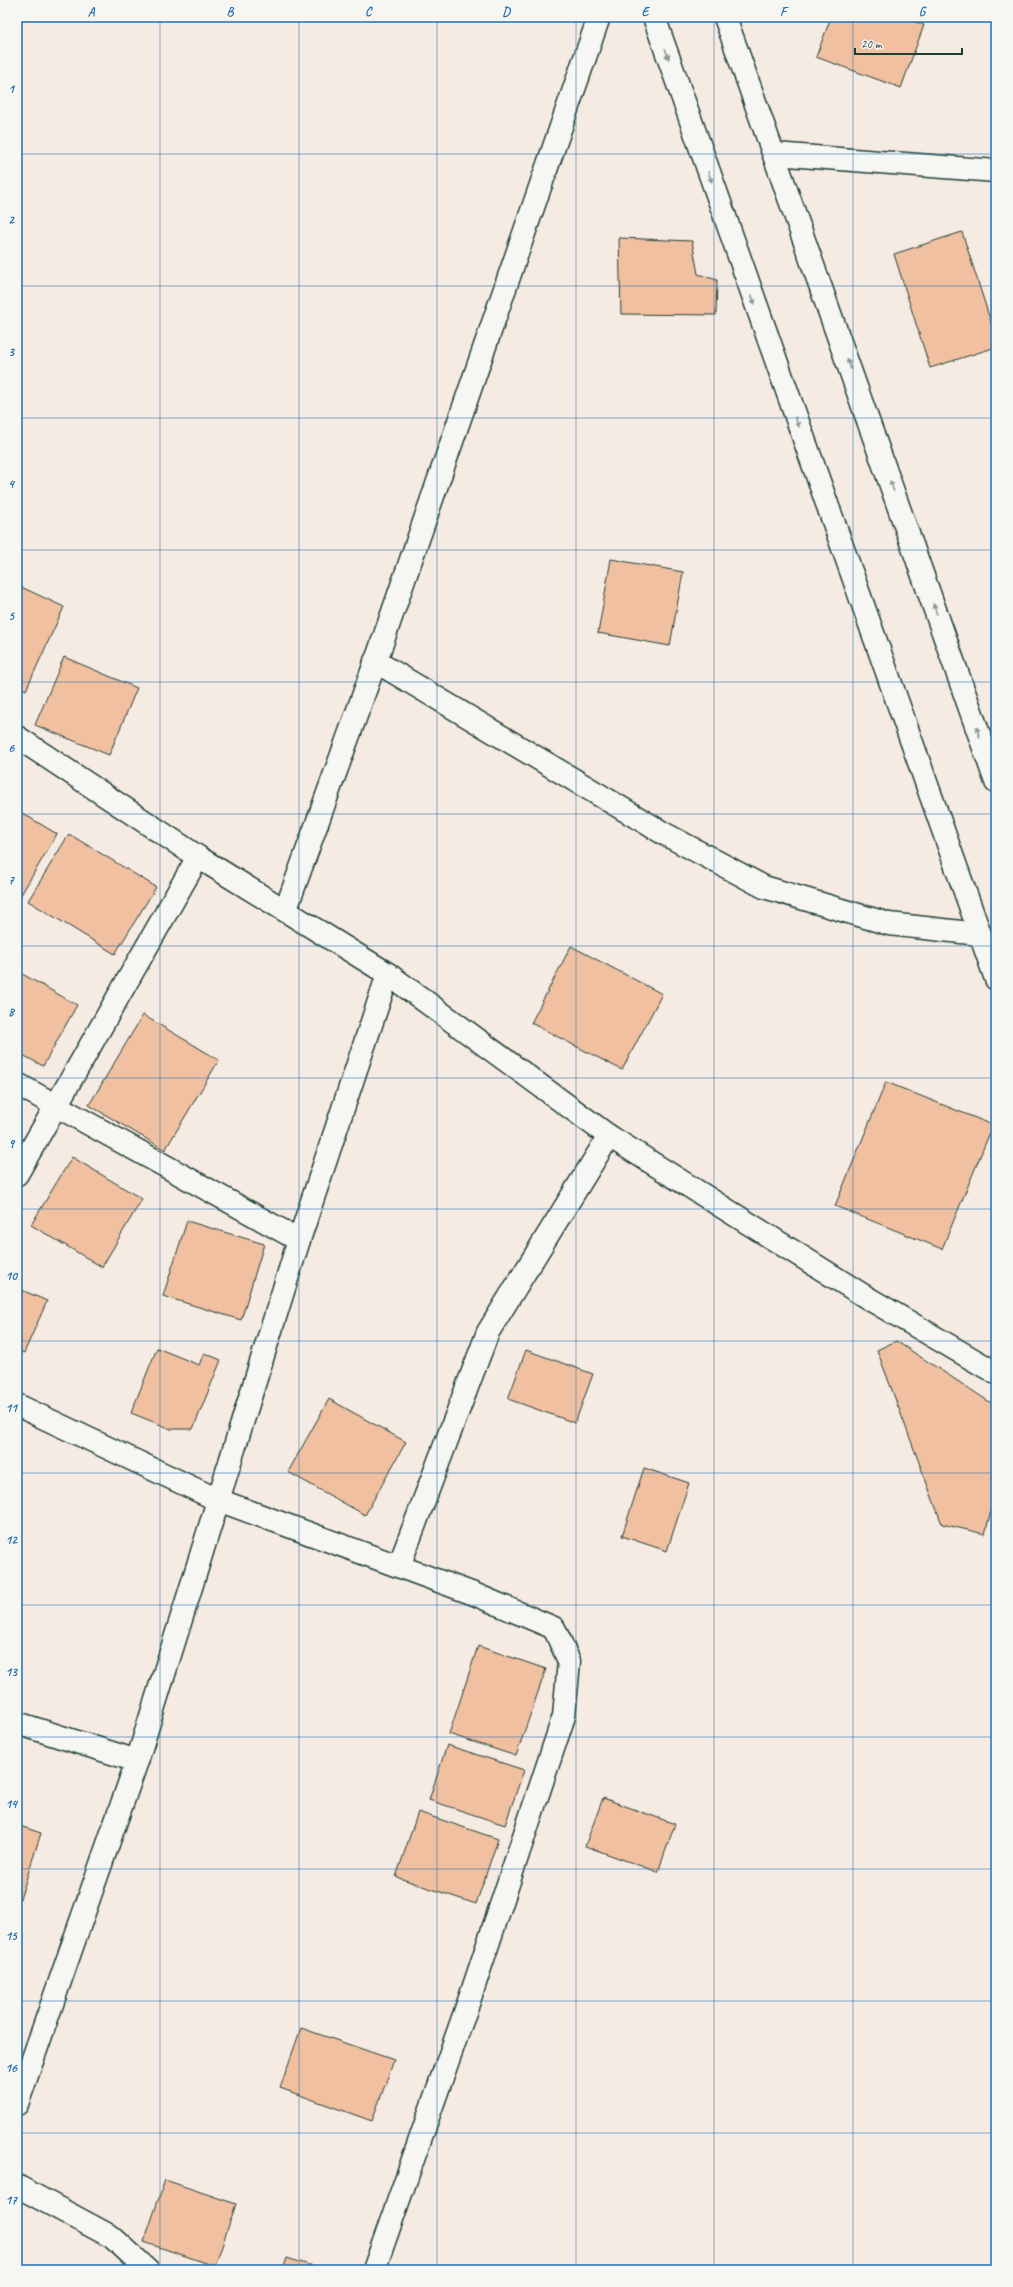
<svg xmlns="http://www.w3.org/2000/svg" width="1013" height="2287" font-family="Caveat,sans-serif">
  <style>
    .building { fill: #f1c0a1; stroke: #1f3d34 }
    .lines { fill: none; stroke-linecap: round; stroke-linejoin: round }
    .minor-casing { stroke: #1f3d34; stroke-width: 25 }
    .minor { stroke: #f6f6f2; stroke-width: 22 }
    .oneway { fill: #8a9a93 }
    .grid { fill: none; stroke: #1f6fb2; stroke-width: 1; stroke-opacity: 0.55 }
    .neatline { fill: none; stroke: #1f6fb2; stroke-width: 1.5 }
    .grid-label { font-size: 13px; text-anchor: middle; font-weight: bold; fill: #1f6fb2 }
  </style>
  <rect width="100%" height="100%" fill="#f5ebe2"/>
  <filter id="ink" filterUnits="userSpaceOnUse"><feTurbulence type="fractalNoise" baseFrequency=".025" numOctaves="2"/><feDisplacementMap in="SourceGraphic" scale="8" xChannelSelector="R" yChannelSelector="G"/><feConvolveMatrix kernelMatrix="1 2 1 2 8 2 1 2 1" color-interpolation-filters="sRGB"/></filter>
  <g filter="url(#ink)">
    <g class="building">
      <polygon points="831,17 903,17 924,25 901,88 816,57"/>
      <polygon points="962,232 996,338 996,347 930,368 894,254"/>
      <polygon points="619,238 692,241 698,274 717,280 716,315 621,314"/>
      <polygon points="611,559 683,572 670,646 598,633"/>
      <polygon points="17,585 64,607 26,690 17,686"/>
      <polygon points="64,657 137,688 109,755 35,725"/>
      <polygon points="17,810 57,834 19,898 17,896"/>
      <polygon points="69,834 156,887 115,954 28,901"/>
      <polygon points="571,946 662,994 622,1070 531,1023"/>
      <polygon points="17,971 77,1005 43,1066 17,1052"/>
      <polygon points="143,1015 219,1060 165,1150 89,1105"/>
      <polygon points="886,1082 993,1125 942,1249 835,1206"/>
      <polygon points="72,1157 142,1199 102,1267 31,1225"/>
      <polygon points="187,1221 264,1244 241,1320 163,1296"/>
      <polygon points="17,1288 47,1301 24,1353 17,1350"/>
      <polygon points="896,1341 996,1406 996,1491 985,1534 942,1524 877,1350"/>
      <polygon points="157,1348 199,1365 204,1353 221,1360 193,1429 171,1429 131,1413"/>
      <polygon points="526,1350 593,1374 575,1423 508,1399"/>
      <polygon points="329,1399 406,1442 365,1515 288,1472"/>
      <polygon points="644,1468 689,1483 667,1551 622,1536"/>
      <polygon points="478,1646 546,1669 516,1756 449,1734"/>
      <polygon points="447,1745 524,1770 505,1825 429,1800"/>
      <polygon points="603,1798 675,1824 658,1872 585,1846"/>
      <polygon points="418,1812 498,1839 476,1904 396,1877"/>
      <polygon points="17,1825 41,1833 20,1899 17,1898"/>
      <polygon points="301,2028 394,2060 372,2121 280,2088"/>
      <polygon points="165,2180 236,2204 215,2266 144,2242"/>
      <polygon points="287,2258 325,2270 283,2270"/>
    </g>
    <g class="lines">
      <defs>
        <g id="minor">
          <polyline points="654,17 996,979"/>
          <polyline points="725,17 996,782"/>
          <polyline points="775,154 996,171"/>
          <polyline points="375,661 663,833 764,887 889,924 979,934"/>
          <polyline points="17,737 198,857 388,974 609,1136 866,1297 996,1373"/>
          <polyline points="286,909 379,652 599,17"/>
          <polyline points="17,1084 299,1240"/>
          <polyline points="17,1174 198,857"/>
          <polyline points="17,1405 218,1500 474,1594 554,1628 569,1661 564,1716 470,1998 374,2270"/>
          <polyline points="399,1566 488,1332 609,1136"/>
          <polyline points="17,1723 137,1761"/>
          <polyline points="17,2104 137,1761 299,1240 388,974"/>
          <polyline points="17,2186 112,2237 148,2270"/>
        </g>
      </defs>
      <use href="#minor" class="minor-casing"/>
      <use href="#minor" class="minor"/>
    </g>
    <defs><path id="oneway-solid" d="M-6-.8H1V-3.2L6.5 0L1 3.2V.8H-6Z"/></defs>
    <g class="oneway">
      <use href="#oneway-solid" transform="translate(667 54) rotate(71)"/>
      <use href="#oneway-solid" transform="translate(710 177) rotate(70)"/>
      <use href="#oneway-solid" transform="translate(753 299) rotate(70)"/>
      <use href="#oneway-solid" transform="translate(849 364) rotate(-109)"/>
      <use href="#oneway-solid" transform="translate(797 422) rotate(70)"/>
      <use href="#oneway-solid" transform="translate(892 486) rotate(-109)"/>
      <use href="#oneway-solid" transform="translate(935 609) rotate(-109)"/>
      <use href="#oneway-solid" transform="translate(978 732) rotate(-109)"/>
    </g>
  </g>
  <path class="grid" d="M160 17V2270M299 17V2270M437 17V2270M576 17V2270M714 17V2270M853 17V2270M17 154H996M17 286H996M17 418H996M17 550H996M17 682H996M17 814H996M17 946H996M17 1078H996M17 1209H996M17 1341H996M17 1473H996M17 1605H996M17 1737H996M17 1869H996M17 2001H996M17 2133H996"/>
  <rect width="1013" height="2287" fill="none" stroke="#f6f6f2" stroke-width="44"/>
  <path d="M855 48v6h107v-6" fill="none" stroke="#1f3d34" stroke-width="2"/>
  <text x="861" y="48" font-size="12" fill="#1f3d34" stroke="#f6f6f2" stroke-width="3" paint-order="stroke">20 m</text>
  <rect x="22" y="22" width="969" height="2243" class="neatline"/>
  <g class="grid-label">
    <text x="91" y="16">A</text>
    <text x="230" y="16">B</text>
    <text x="368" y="16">C</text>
    <text x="506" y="16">D</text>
    <text x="645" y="16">E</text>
    <text x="783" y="16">F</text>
    <text x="922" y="16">G</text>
    <text x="11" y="93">1</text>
    <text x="11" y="224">2</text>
    <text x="11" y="356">3</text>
    <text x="11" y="488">4</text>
    <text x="11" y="620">5</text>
    <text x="11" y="752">6</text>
    <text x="11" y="884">7</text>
    <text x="11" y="1016">8</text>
    <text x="11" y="1148">9</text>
    <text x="11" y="1280">10</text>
    <text x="11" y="1412">11</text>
    <text x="11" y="1544">12</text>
    <text x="11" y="1676">13</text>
    <text x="11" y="1808">14</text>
    <text x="11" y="1940">15</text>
    <text x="11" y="2072">16</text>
    <text x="11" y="2204">17</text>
  </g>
</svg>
